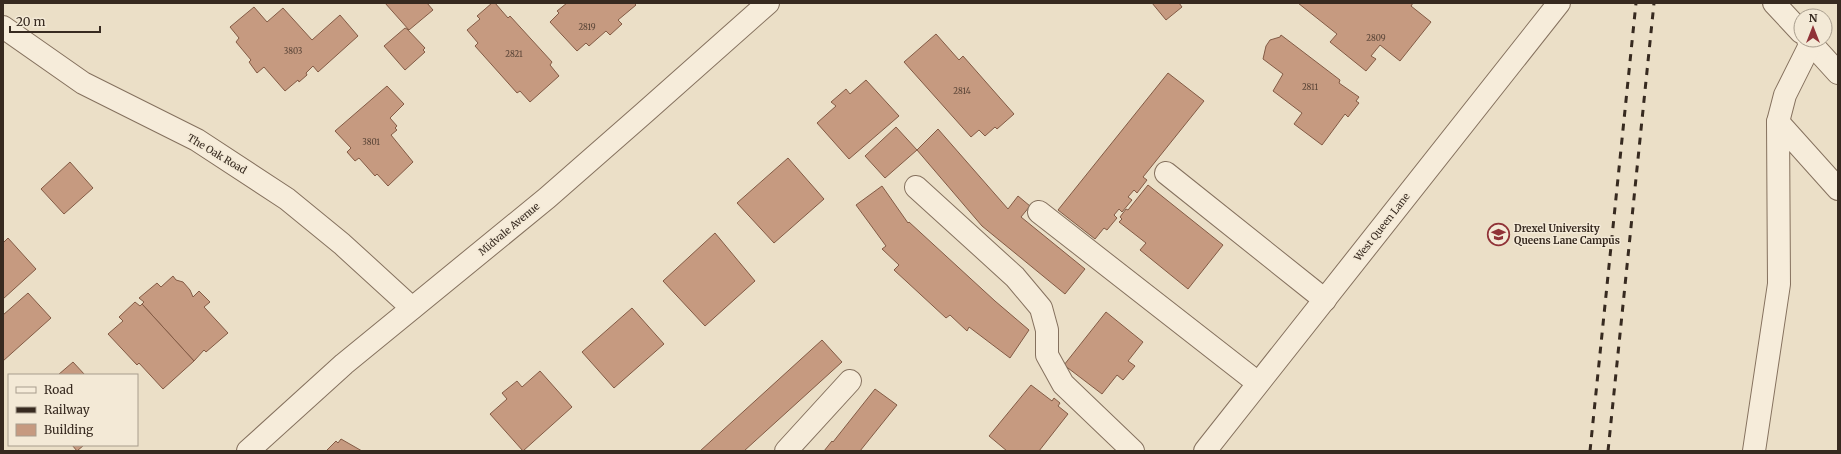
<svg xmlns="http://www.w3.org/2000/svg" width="1841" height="454" font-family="Merriweather,serif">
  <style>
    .building { fill: #c69a80; stroke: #835b45 }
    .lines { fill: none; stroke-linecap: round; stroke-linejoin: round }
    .minor-casing { stroke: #85715e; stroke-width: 24 }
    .minor { stroke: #f6ecda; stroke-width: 22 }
    .rail { stroke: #372a20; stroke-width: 3; stroke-dasharray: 7 7; stroke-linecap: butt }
    .labels { text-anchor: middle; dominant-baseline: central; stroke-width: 3; stroke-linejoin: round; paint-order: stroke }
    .number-label { font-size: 8px; fill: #5b4638 }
    .street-label { font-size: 10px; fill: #372a20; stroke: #f3e9d6 }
    .poi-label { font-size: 10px; font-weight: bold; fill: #372a20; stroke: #f3e9d6; text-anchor: start }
  </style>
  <rect width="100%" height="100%" fill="#ebdfc7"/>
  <g class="building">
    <polygon points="385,3 427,3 433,10 409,30"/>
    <polygon points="492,3 495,3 508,18 510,16 552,62 550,65 559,76 530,102 520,91 517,93 475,46 478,43 467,30 480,19 477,16"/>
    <polygon points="567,3 634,3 636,5 618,20 622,24 610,35 606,31 589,46 586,43 577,51 550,22 559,13 557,11"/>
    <polygon points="1152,3 1179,3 1182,7 1166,20"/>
    <polygon points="1298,3 1413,3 1411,6 1431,22 1400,61 1380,45 1371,56 1376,59 1366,71 1330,42 1337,34"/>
    <polygon points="254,7 267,22 283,8 312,40 340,15 358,36 318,72 313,66 306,73 307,75 299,82 298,80 285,91 264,67 257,73 249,62 251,60 236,42 239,38 230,27"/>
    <polygon points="405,28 407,29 425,48 423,50 425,52 405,70 384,46"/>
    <polygon points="936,34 959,60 963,56 1014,114 997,129 995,127 985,136 979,130 971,137 904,62"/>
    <polygon points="1281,35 1340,80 1339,83 1359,97 1356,101 1359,103 1348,117 1345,114 1322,145 1294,124 1302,113 1273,91 1283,74 1263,59 1266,46 1270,40 1280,37"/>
    <polygon points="1168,73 1204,101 1143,177 1147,180 1137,193 1134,190 1128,197 1132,200 1122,212 1119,209 1114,215 1117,218 1107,230 1104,228 1095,239 1058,210"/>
    <polygon points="866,80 899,116 849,159 817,123 836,106 831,102 846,89 850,94"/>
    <polygon points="387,86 404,104 390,118 397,126 395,128 397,130 391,135 413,162 388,186 377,174 375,176 359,158 355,161 347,152 351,148 335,131"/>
    <polygon points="896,127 917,150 885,178 865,156"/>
    <polygon points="938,129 1008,209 1018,196 1030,206 1021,217 1085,269 1065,294 982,226 917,150"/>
    <polygon points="788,158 824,199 774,243 737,203"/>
    <polygon points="70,162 93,188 64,214 41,189"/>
    <polygon points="1148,185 1223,245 1188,289 1140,250 1146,243 1119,222 1122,219 1120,217 1126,209 1128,210"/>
    <polygon points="882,186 908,223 909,222 995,301 1029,330 1010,358 969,327 967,331 950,315 946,318 894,270 899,265 882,249 886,246 856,205"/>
    <polygon points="715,233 755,281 705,326 663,281"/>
    <polygon points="8,238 36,269 3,299 3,243"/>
    <polygon points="173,276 176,280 183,282 190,290 193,297 199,291 210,302 204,307 228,333 206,352 204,350 194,361 142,304 144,302 139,298 157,283 161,287"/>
    <polygon points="28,293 51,318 3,361 3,315"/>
    <polygon points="135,302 140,306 142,304 194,361 163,389 139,363 137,365 108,334 123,321 119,317"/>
    <polygon points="632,308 664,344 614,388 582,352"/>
    <polygon points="1106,312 1143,342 1128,361 1135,366 1123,380 1117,375 1102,394 1064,365"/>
    <polygon points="822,340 842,362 744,451 700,451"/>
    <polygon points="73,362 85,375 58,375"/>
    <polygon points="540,371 572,407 523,451 490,414 507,399 502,393 517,381 522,387"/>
    <polygon points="1031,385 1052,401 1054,398 1060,403 1058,406 1068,414 1039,451 1007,451 989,436"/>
    <polygon points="875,389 897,405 860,451 824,451 832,441 833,442"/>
    <polygon points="341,439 362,451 326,451 336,441 338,443"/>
    <polygon points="72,445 84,445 77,451"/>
  </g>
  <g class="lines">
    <defs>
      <g id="minor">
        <polyline points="1774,3 1801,32"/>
        <polyline points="3,27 83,83 197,140 287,199 342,244 412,308"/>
        <polyline points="1808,40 1838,73"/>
        <polyline points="1778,122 1785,95 1811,43"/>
        <polyline points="1166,173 1325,300"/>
        <polyline points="916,187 1015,277 1041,308 1047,330 1047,355 1063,384 1133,451"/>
        <polyline points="1039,212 1258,383"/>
        <polyline points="248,451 344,364 547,198 644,113 768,3"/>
        <polyline points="786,451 850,381"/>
        <polyline points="1205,451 1559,3"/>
        <polyline points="1754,451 1779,284 1778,122 1838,189"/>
      </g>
    </defs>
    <use href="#minor" class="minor-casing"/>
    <use href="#minor" class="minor"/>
    <g class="rail">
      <polyline points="1590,451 1636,3"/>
      <polyline points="1608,451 1654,3"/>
    </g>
  </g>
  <defs>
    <symbol id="university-ring" viewBox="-11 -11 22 22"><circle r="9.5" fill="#f3e9d6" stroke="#903237" stroke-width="1.5"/><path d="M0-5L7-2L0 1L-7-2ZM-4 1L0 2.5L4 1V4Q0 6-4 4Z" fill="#903237"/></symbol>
  </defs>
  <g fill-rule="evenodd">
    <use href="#university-ring" x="1486" y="222" width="25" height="25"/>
  </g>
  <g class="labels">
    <g class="number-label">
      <text x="587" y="27">2819</text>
      <text x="1376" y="38">2809</text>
      <text x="293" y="51">3803</text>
      <text x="514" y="54">2821</text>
      <text x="1310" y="87">2811</text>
      <text x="962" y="91">2814</text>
      <text x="371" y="142">3801</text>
    </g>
    <g class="street-label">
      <text transform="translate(217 154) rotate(31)">The Oak Road</text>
      <text transform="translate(1382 227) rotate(-52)">West Queen Lane</text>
      <text transform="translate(509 229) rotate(-40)">Midvale Avenue</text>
    </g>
    <g class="poi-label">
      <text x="1514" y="228">Drexel University<tspan x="1514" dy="12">Queens Lane Campus</tspan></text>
    </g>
  </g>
  <rect width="1841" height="454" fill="none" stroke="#372a20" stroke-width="8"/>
  <rect x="8" y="374" width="130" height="72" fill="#f3e9d6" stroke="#a89d8d"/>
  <rect x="16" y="387" width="20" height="6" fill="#f6ecda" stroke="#a89d8d"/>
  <text x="44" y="394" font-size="12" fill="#372a20">Road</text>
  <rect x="16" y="407" width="20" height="6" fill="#372a20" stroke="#a89d8d"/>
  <text x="44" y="414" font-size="12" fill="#372a20">Railway</text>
  <rect x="16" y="424" width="20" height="12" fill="#c69a80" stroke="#a89d8d"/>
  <text x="44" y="434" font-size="12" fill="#372a20">Building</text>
  <g transform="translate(1813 28)"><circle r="19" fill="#f3e9d6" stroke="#a89d8d"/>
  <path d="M0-3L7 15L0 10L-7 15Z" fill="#903237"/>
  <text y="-6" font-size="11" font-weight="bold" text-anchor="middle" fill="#372a20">N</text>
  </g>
  <path d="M10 26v6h90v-6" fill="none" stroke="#372a20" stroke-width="2"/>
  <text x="16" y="26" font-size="12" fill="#372a20" stroke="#f3e9d6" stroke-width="3" paint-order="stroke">20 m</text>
</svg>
